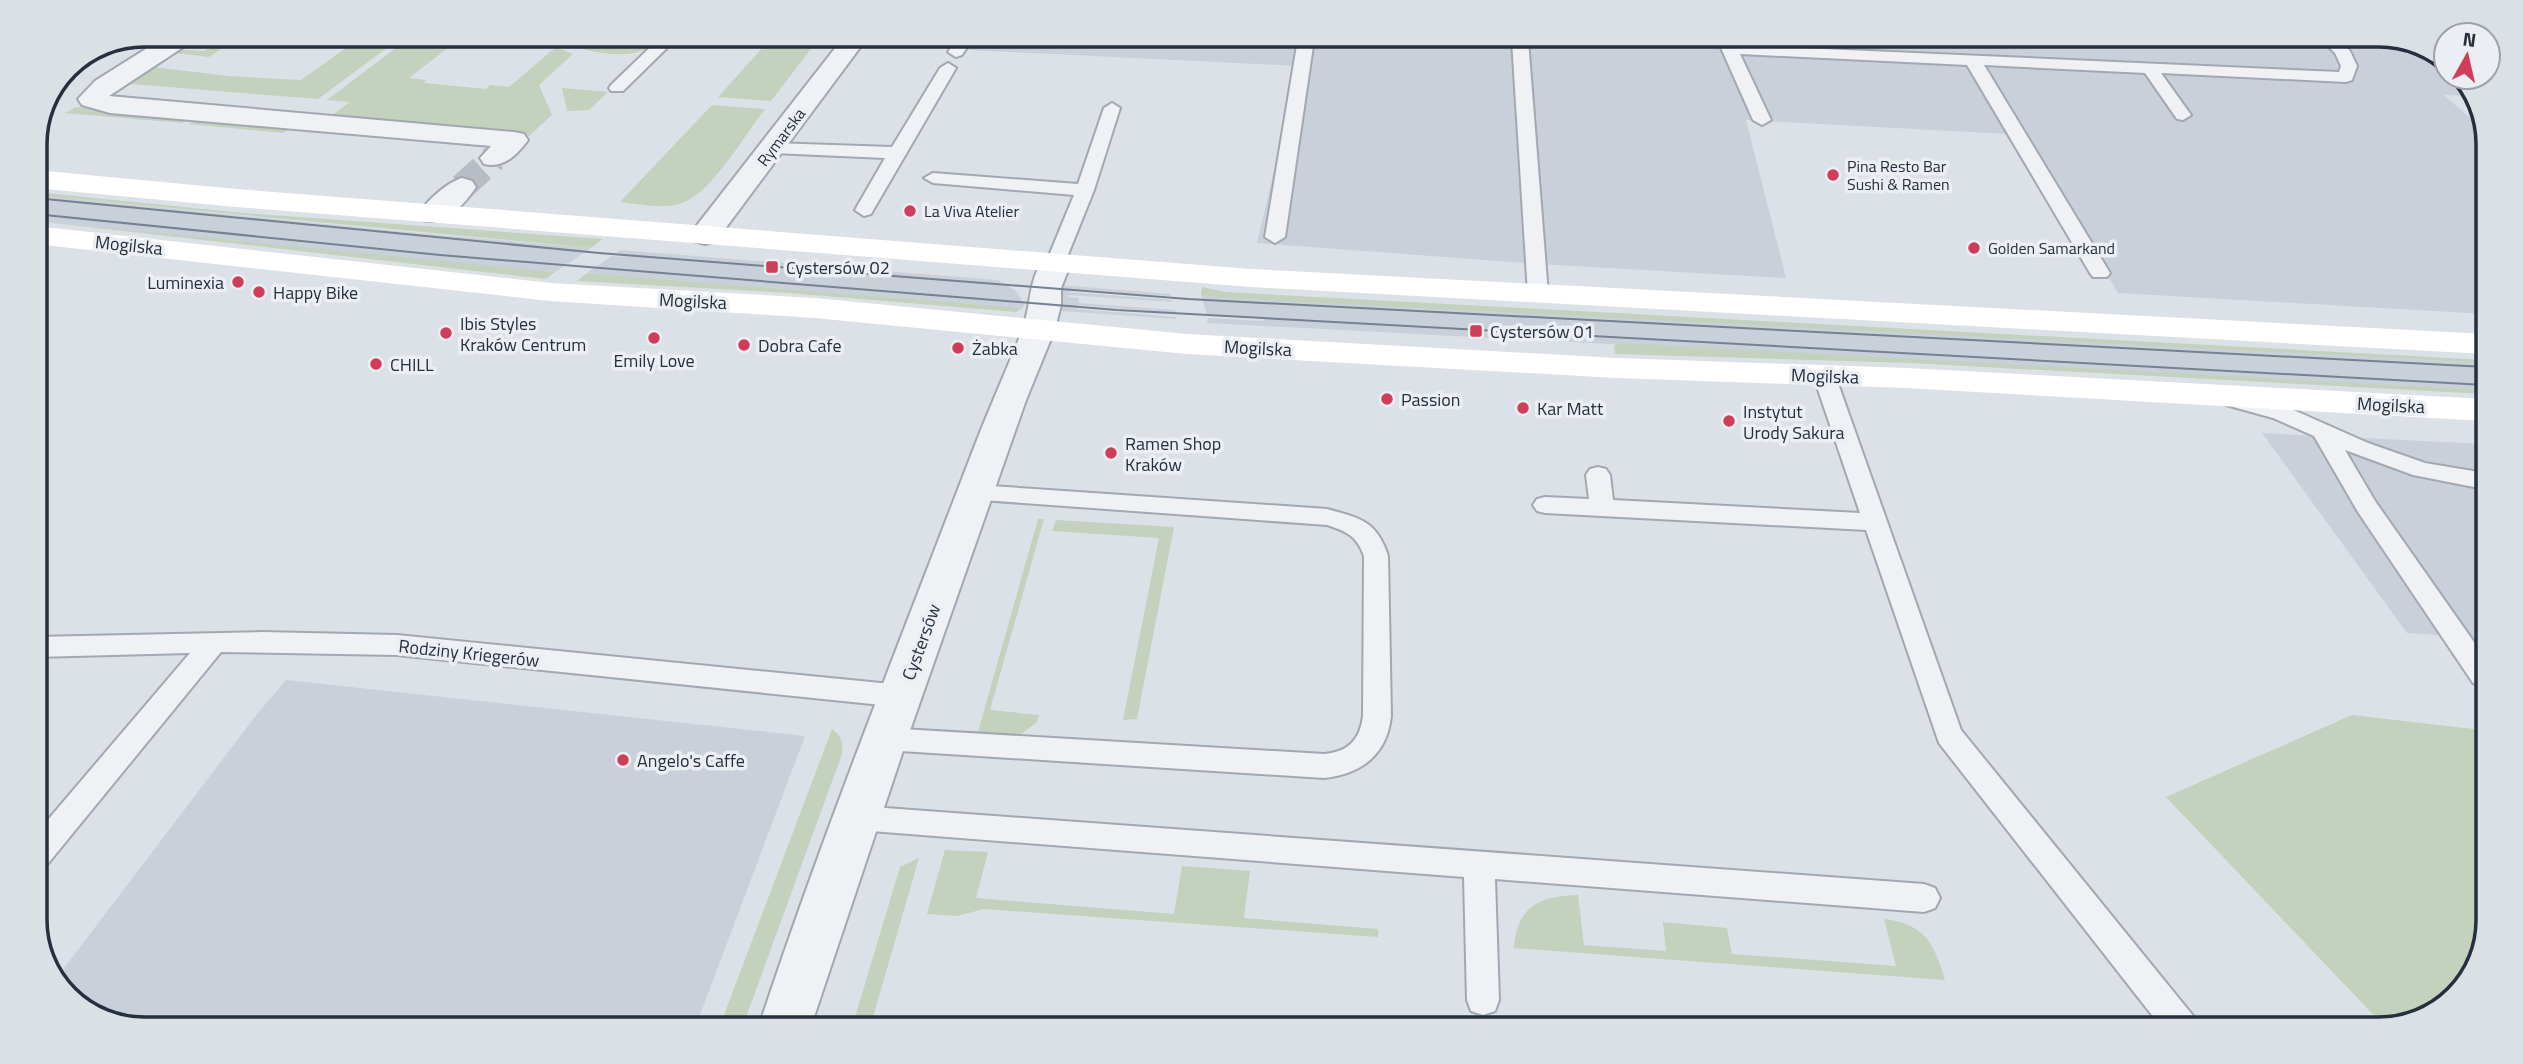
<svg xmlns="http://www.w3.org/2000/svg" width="2523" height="1064" font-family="'Titillium Web',sans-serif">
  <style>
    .built { fill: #cad0d9 }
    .green { fill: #c3d1bd }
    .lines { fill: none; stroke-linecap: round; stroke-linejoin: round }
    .minor-tunnel { stroke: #b8bdc5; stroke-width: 27; stroke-dasharray: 27 13; stroke-linecap: butt }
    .service-casing { stroke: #a2a8b1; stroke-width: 4 }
    .minor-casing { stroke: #a2a8b1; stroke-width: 4 }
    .service { fill: #eff1f5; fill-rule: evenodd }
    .minor { fill: #eff1f5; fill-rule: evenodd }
    .secondary { fill: #fff; fill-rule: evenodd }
    .tram { stroke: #758190; stroke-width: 2 }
    .poi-dot { fill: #d03d59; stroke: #ebeff4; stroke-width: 2.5 }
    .labels { text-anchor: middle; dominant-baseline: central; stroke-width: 7; stroke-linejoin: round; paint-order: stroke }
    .far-street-label { font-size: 16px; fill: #262f3d; stroke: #ebeff4 }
    .far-poi-label { font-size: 16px; fill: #262f3d; stroke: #ebeff4; text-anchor: start }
    .street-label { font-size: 18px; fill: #262f3d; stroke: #ebeff4 }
    .poi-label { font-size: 18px; fill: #262f3d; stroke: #ebeff4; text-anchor: start }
    .rim { fill: none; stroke: #262f3d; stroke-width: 3.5 }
  </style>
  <rect width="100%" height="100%" fill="#dce1e7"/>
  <g class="built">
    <polygon points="977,38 2420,43 2446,63 2446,77 2466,78 2472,96 2444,95 2486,132 2488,137 2486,314 2118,293 2026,135 1746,120 1786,278 1538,264 1257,243 1299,66 969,50"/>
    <polygon points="35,195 416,233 591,248 555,272 381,256 35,221"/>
    <polygon points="620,250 998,280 1016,291 1024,304 1023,308 587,273 612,256 625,257 627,254 616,253"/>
    <polygon points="1060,285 1171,294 1171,296 1071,289 1069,292 1172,300 1173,302 1069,295 1068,297 1079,298 1078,303 1175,310 1176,313 1078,305 1076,309 1176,317 1176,319 1061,311"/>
    <polygon points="1201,295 2486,363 2485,390 1207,323 1208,318 1263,321 1264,318 1207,315"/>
    <polygon points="2262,433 2485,444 2483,638 2407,633"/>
    <polygon points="286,680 805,736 697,1023 103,1021 57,986 55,980 257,714"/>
  </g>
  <g class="green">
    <polygon points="208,35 239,37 209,57 176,53 181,50 204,51 225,37"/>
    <polygon points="363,36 403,36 318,99 118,83 153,67 229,76 301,80"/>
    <path d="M542 36 661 37C655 42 650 48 644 50 616 62 568 46 542 36Z"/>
    <polygon points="462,37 409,78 426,80 424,83 486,89 490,85 509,87 556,47 573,54 539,85 552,115 529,136 327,119 350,102 327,100 409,38"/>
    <polygon points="772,37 820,37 771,101 718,97"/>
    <polygon points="562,88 608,92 589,110 567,111"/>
    <path d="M712 105 765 109C745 134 711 196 679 204 661 209 639 204 620 202Z"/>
    <polygon points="76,107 191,116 182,123 65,113"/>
    <polygon points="199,117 293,126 283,133 189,124"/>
    <polygon points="35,192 243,213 603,239 591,248 35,195"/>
    <polygon points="35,221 555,272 546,279"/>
    <polygon points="587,273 1023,308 1016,312 789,293 577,281"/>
    <polygon points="1202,287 1225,292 2486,360 2486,363 1233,298 1201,295"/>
    <polygon points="1617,343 2485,390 2485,394 1911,363 1615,354 1614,345 1617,345"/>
    <polygon points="1038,519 1044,519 990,710 1039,715 1037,722 1020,735 978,732"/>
    <polygon points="1056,520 1174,527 1137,719 1123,720 1159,538 1052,531"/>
    <polygon points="2352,715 2482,730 2480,961 2440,1010 2385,1027 2166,797"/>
    <path d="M832 729C842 736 843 743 842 754L744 1023H721Z"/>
    <polygon points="945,850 988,852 976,898 1174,914 1182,866 1250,871 1244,918 1378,929 1378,937 984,909 957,916 927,914"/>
    <polygon points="919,858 871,1024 853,1024 900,867"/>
    <path d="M1578 895 1584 945 1666 951 1663 922 1727 928 1732 954 1896 966 1884 919C1925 924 1934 943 1945 980L1514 948C1517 906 1540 896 1578 895Z"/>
  </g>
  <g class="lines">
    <polyline class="minor-tunnel" points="462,187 494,158"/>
    <defs>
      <g id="service">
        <polygon points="661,37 678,37 623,91 611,91 609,88 611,85"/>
        <polygon points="957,38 973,38 962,55 956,57 948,52"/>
        <polygon points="1298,39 1314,39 1285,237 1275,243 1265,237"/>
        <polygon points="1512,40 1528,40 1548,294 1545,298 1531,298 1528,294"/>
        <polygon points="1718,41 1734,41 1735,45 2339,72 2341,66 2335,53 2325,43 2342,43 2350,51 2357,66 2352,80 2346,82 2161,73 2191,115 2183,120 2177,119 2145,73 1984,65 2110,273 2107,277 2093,277 2090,273 1967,65 1740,54 1771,120 1762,125 1753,120"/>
        <polygon points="948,63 956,68 871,214 864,216 855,210 885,158 773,153 764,148 773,143 892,147 940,68"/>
        <polygon points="1112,103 1120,108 1094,190 1063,267 1056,269 1046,263 1074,195 933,183 924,178 933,173 1078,184 1104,108"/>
        <polygon points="1824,368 1832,370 1835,375 1961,730 2194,1017 2199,1028 2162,1028 1939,743 1866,530 1545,513 1537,511 1533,505 1537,499 1545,497 1589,499 1586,475 1590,469 1598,467 1606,469 1610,475 1613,500 1860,513 1813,375 1816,370"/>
        <polygon points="2234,393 2289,408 2368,443 2425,463 2485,473 2484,489 2413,475 2345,450 2375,501 2483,655 2482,686 2473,683 2358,512 2314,436 2273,418 2226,405 2223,400 2226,395"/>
        <path d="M976 485 1327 509C1360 518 1377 521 1388 556L1391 716C1387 755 1361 774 1324 778L885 750 875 747 871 739 875 731 885 728 1324 754C1348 752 1360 740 1363 716L1364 556C1357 536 1346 531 1327 525L968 499 964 493 968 487Z"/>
        <polygon points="262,632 397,635 901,685 911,688 915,696 911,704 901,707 397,655 221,652 46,866 35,870 35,835 190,653 35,657 35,637"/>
        <polygon points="858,806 1924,884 1935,888 1940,898 1935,908 1924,912 1495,879 1499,1000 1495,1011 1483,1015 1471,1011 1467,1000 1464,877 858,830 848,827 843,818 848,809"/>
      </g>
      <g id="minor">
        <path d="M168 35H197L194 40 109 96 514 132 524 134 528 140C517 155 503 169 484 164L480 158 491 146 110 113 82 105 78 99 95 81Z"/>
        <polygon points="843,38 867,38 716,241 705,244 694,241 690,235 694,229"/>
        <path d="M462 178 472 181 476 187C464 205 445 226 423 220L418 214C428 200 446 183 462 178Z"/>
        <path d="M1056 254 1067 256 1071 263 1061 288V305L1055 329 1026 400 907 739 812 1023H760C823 833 898 646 970 458 986 415 1005 374 1022 331 1032 304 1027 283 1045 256Z"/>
      </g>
    </defs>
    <use href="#service" class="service-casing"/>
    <use href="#minor" class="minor-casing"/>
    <use href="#service" class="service"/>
    <use href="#minor" class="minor"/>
    <g class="secondary">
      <polygon points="35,170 236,189 1251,269 2486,334 2486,354 1251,287 236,207 35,188"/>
      <polygon points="35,226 550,283 815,298 1187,334 1616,358 1906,368 2485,399 2485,421 1906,388 1616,378 1187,354 815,318 550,301 35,244"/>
    </g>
    <g class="tram">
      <polyline points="35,198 599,253 1188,299 2486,367"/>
      <polyline points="35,214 440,255 1117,310 2485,385"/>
    </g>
  </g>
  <g class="poi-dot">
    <circle cx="1833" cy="175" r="7"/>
    <circle cx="910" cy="211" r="7"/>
    <circle cx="1974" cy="248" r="7"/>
    <rect x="765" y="260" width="14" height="14" rx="3.5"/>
    <circle cx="238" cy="282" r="7"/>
    <circle cx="259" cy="292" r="7"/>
    <rect x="1469" y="324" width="14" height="14" rx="3.5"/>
    <circle cx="446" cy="333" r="7"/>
    <circle cx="654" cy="338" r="7"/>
    <circle cx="744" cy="345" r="7"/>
    <circle cx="958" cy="348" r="7"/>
    <circle cx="376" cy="364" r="7"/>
    <circle cx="1387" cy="399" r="7"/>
    <circle cx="1523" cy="408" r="7"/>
    <circle cx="1729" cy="421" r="7"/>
    <circle cx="1111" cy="453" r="7"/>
    <circle cx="623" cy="760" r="7"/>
  </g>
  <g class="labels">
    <g class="far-street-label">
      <text transform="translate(781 137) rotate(-53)">Rymarska</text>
    </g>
    <g class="far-poi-label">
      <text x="1847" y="166">Pina Resto Bar<tspan x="1847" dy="18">Sushi &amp; Ramen</tspan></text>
      <text x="924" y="211">La Viva Atelier</text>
      <text x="1988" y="248">Golden Samarkand</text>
    </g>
    <g class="street-label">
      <text transform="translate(129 245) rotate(6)">Mogilska</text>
      <text transform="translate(693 301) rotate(3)">Mogilska</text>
      <text transform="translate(1258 348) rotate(3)">Mogilska</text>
      <text transform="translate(1825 376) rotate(2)">Mogilska</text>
      <text transform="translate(2391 405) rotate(3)">Mogilska</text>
      <text transform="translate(921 642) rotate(-70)">Cystersów</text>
      <text transform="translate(469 653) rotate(6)">Rodziny Kriegerów</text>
    </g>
    <g class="poi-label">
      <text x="786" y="267">Cystersów 02</text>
      <text x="224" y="282" text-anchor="end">Luminexia</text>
      <text x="273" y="292">Happy Bike</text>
      <text x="460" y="323">Ibis Styles<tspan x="460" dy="21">Kraków Centrum</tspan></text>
      <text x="1490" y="331">Cystersów 01</text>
      <text x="758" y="345">Dobra Cafe</text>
      <text x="972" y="348">Żabka</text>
      <text x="654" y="360" text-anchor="middle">Emily Love</text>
      <text x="390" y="364">CHILL</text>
      <text x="1401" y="399">Passion</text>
      <text x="1537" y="408">Kar Matt</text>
      <text x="1743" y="411">Instytut<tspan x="1743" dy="21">Urody Sakura</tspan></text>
      <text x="1125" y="443">Ramen Shop<tspan x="1125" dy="21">Kraków</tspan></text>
      <text x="637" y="760">Angelo's Caffe</text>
    </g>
  </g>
  <path d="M0 0H2523V1064H0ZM144 47H2379A97 97 0 0 1 2476 144V920A97 97 0 0 1 2379 1017H144A97 97 0 0 1 47 920V144A97 97 0 0 1 144 47Z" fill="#dbe0e5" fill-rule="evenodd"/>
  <path class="rim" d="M144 47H2379A97 97 0 0 1 2476 144V920A97 97 0 0 1 2379 1017H144A97 97 0 0 1 47 920V144A97 97 0 0 1 144 47Z"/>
  <g transform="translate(2467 56) rotate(8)"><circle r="33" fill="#ebeff4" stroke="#9ca2ab" stroke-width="2"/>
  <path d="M0-5L12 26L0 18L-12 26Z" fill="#d03d59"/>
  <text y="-10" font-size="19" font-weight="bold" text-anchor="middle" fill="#262f3d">N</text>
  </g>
</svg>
